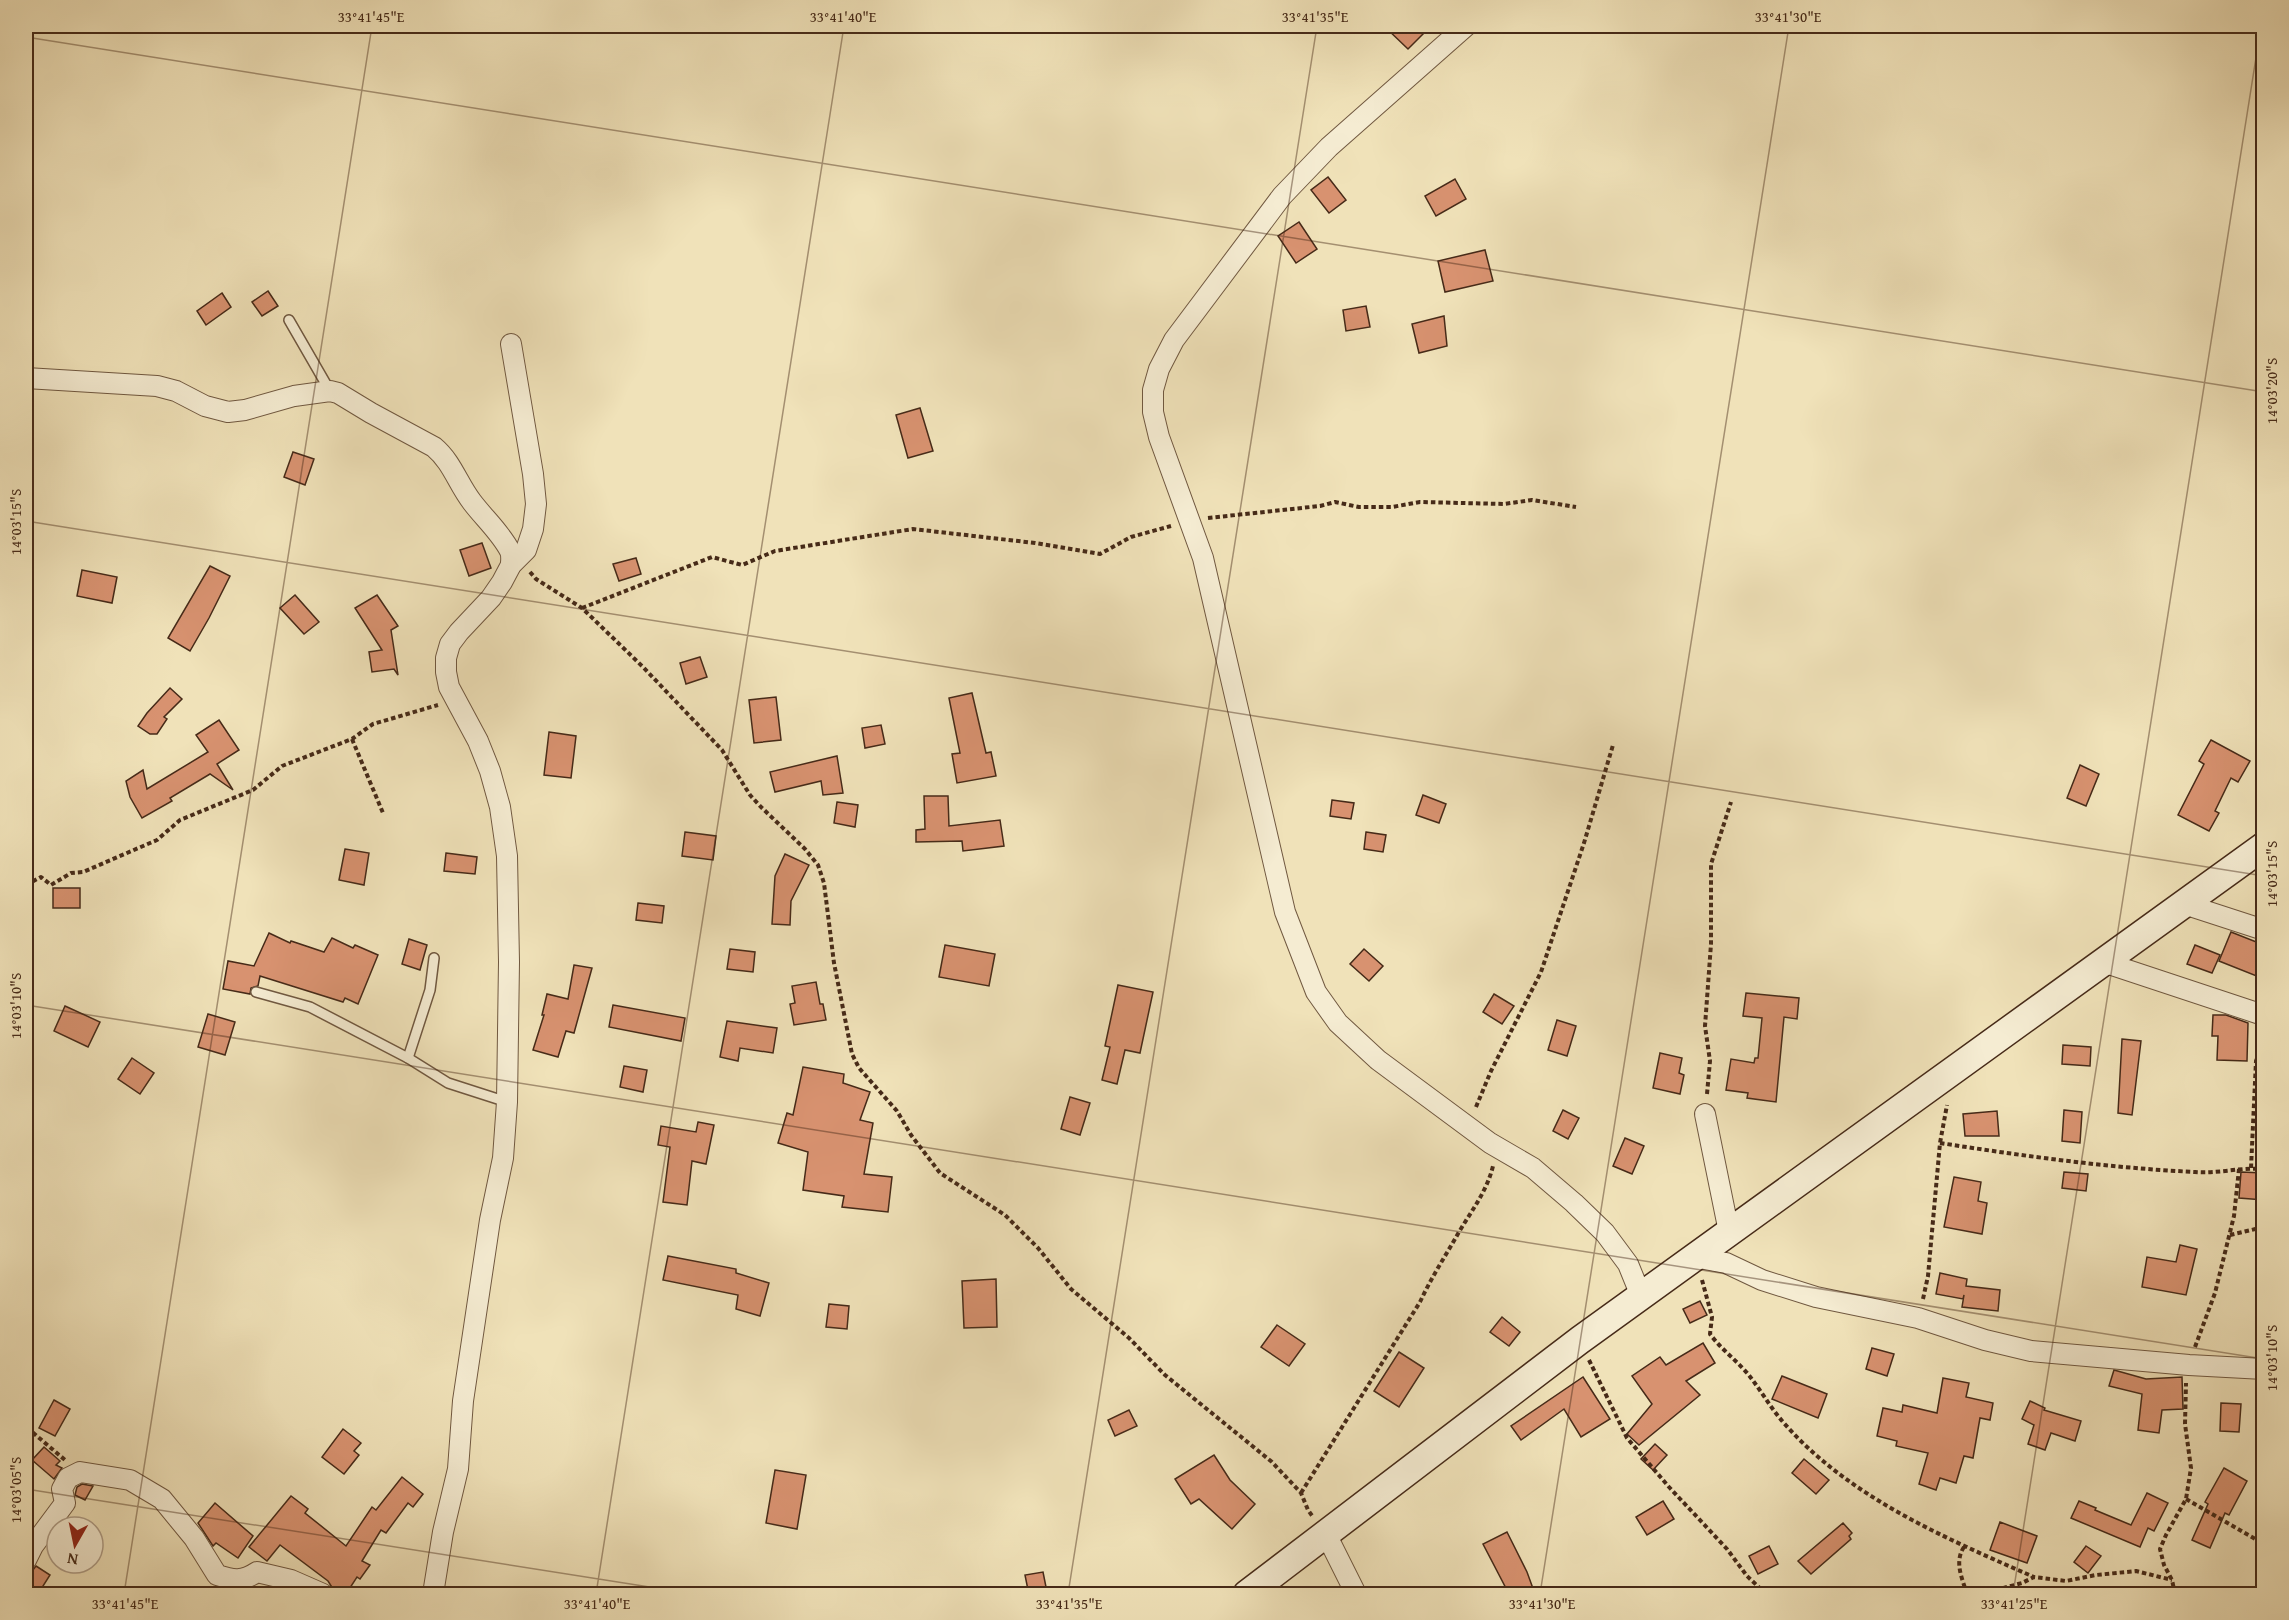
<svg xmlns="http://www.w3.org/2000/svg" width="2289" height="1620" font-family="'Gentium Book Plus',serif">
  <style>
    .building { fill: #d89270; stroke: #462a18; stroke-width: 1.5 }
    .lines { fill: none; stroke-linecap: round; stroke-linejoin: round }
    .lane-casing { stroke: #705840; stroke-width: 12 }
    .street-casing { stroke: #705840; stroke-width: 22 }
    .secondary-casing { stroke: #462a18; stroke-width: 30 }
    .path { stroke: #462a18; stroke-width: 4; stroke-dasharray: 4.5 3; stroke-linecap: butt }
    .lane { stroke: #f5ecd2; stroke-width: 9 }
    .street { stroke: #f5ecd2; stroke-width: 20 }
    .secondary { stroke: #f5ecd2; stroke-width: 27 }
    .ticks { fill: none; stroke: #462a18; stroke-width: 1.5; stroke-opacity: 0.45 }
    .neatline { fill: none; stroke: #462a18; stroke-width: 2 }
    .ticks-label { font-size: 15px; text-anchor: middle; fill: #462a18 }
  </style>
  <rect width="100%" height="100%" fill="#f0e2b9"/>
  <filter id="stains"><feTurbulence type="fractalNoise" baseFrequency=".00333" numOctaves="4"/><feColorMatrix values="0 0 0 0 .2 0 0 0 0 .09 0 0 0 0 .02 0 0 0 .5 -.17"/></filter>
  <radialGradient id="worn" r=".72"><stop offset=".6" stop-color="#630" stop-opacity="0"/><stop offset="1" stop-color="#630" stop-opacity=".3"/></radialGradient>
  <g class="building">
    <polygon points="1384,26 1431,26 1408,49"/>
    <polygon points="1328,177 1346,200 1329,213 1311,190"/>
    <polygon points="1455,179 1466,199 1436,216 1425,196"/>
    <polygon points="1299,222 1317,249 1296,263 1278,236"/>
    <polygon points="1485,250 1493,281 1445,292 1438,261"/>
    <polygon points="268,291 278,306 262,316 252,302"/>
    <polygon points="222,293 231,307 206,325 197,311"/>
    <polygon points="1366,306 1370,327 1346,331 1343,310"/>
    <polygon points="1444,316 1447,346 1419,353 1412,324"/>
    <polygon points="920,408 933,451 908,458 896,415"/>
    <polygon points="293,452 314,459 305,485 284,477"/>
    <polygon points="482,543 491,568 469,576 460,550"/>
    <polygon points="636,558 641,574 619,581 613,564"/>
    <polygon points="210,566 230,576 209,618 190,651 168,638"/>
    <polygon points="82,570 117,577 112,603 77,596"/>
    <polygon points="295,595 319,622 304,634 280,608"/>
    <polygon points="377,595 398,626 391,630 398,675 394,669 372,672 369,652 382,650 355,608"/>
    <polygon points="700,657 707,677 686,684 680,663"/>
    <polygon points="170,688 182,699 164,717 167,719 157,734 150,734 138,726 147,713"/>
    <polygon points="972,693 986,753 991,752 996,776 957,783 952,754 960,753 949,698"/>
    <polygon points="776,697 781,740 754,743 749,700"/>
    <polygon points="219,720 239,750 217,764 233,790 210,774 170,798 172,801 142,818 130,797 126,781 143,770 147,789 208,752 196,735"/>
    <polygon points="881,725 885,744 865,748 862,728"/>
    <polygon points="549,732 576,736 571,778 544,775"/>
    <polygon points="2211,740 2250,761 2238,782 2231,778 2215,811 2219,813 2209,831 2178,815 2204,764 2199,761"/>
    <polygon points="837,756 843,793 823,795 821,781 775,792 770,772"/>
    <polygon points="2080,765 2099,774 2086,806 2067,798"/>
    <polygon points="1423,795 1446,804 1439,823 1416,815"/>
    <polygon points="924,796 948,796 949,826 1000,820 1004,846 963,851 962,841 916,842 916,830 925,829"/>
    <polygon points="1332,800 1354,803 1351,819 1330,816"/>
    <polygon points="837,802 858,805 855,827 834,823"/>
    <polygon points="685,832 716,836 713,860 682,856"/>
    <polygon points="1366,832 1386,835 1383,852 1364,849"/>
    <polygon points="345,849 369,853 364,885 339,880"/>
    <polygon points="446,853 477,857 475,874 444,871"/>
    <polygon points="785,854 809,865 791,901 790,925 772,924 775,876"/>
    <rect x="53" y="888" width="27" height="20"/>
    <polygon points="638,903 664,906 662,923 636,920"/>
    <polygon points="2231,932 2264,945 2264,979 2219,961"/>
    <polygon points="269,933 290,943 291,941 324,952 332,938 353,948 355,945 378,955 358,1004 345,998 343,1002 260,976 258,986 251,988 250,994 223,989 228,961 254,966"/>
    <polygon points="409,939 427,945 420,970 402,964"/>
    <polygon points="945,945 995,954 989,986 939,977"/>
    <polygon points="2195,945 2220,955 2212,973 2187,964"/>
    <polygon points="730,949 755,952 753,972 727,969"/>
    <polygon points="1364,949 1383,966 1369,981 1350,964"/>
    <polygon points="574,965 592,968 574,1033 566,1031 558,1057 533,1050 544,1015 542,1015 547,994 568,999"/>
    <polygon points="816,982 820,1004 823,1004 826,1020 794,1025 790,1004 795,1003 792,986"/>
    <polygon points="1118,985 1153,992 1140,1053 1125,1050 1117,1084 1102,1080 1110,1047 1105,1046"/>
    <polygon points="1746,993 1799,998 1797,1019 1784,1017 1776,1102 1747,1098 1748,1093 1726,1090 1731,1059 1754,1063 1755,1058 1758,1058 1762,1018 1743,1016"/>
    <polygon points="1494,994 1514,1006 1502,1024 1483,1012"/>
    <polygon points="613,1005 685,1018 681,1041 609,1027"/>
    <polygon points="65,1006 100,1022 88,1047 54,1031"/>
    <polygon points="208,1014 235,1022 225,1055 198,1047"/>
    <polygon points="2213,1015 2226,1015 2248,1023 2247,1061 2217,1060 2218,1036 2212,1036"/>
    <polygon points="1557,1020 1576,1026 1567,1056 1548,1050"/>
    <polygon points="727,1021 777,1028 773,1053 740,1048 738,1061 720,1057"/>
    <polygon points="2122,1039 2141,1041 2132,1115 2118,1113"/>
    <polygon points="2063,1045 2091,1047 2090,1066 2062,1064"/>
    <polygon points="1660,1053 1682,1058 1679,1073 1684,1075 1680,1094 1653,1088"/>
    <polygon points="132,1058 154,1073 140,1094 118,1079"/>
    <polygon points="624,1066 647,1070 643,1092 620,1087"/>
    <polygon points="803,1067 844,1074 843,1083 870,1092 860,1120 873,1123 864,1174 892,1177 888,1212 842,1207 844,1196 803,1190 808,1152 778,1143 787,1113 793,1115"/>
    <polygon points="1070,1097 1090,1103 1080,1135 1061,1129"/>
    <polygon points="1563,1110 1579,1118 1568,1139 1553,1131"/>
    <polygon points="2064,1110 2082,1112 2080,1143 2062,1141"/>
    <polygon points="1997,1111 1999,1136 1965,1136 1963,1114"/>
    <polygon points="698,1122 714,1125 706,1164 692,1161 687,1205 663,1202 670,1147 658,1145 661,1126 696,1132"/>
    <polygon points="1625,1138 1644,1146 1632,1174 1613,1166"/>
    <polygon points="2064,1172 2088,1174 2086,1191 2062,1188"/>
    <polygon points="2241,1172 2264,1173 2264,1200 2239,1198"/>
    <polygon points="1954,1177 1981,1182 1978,1201 1987,1203 1982,1234 1944,1227"/>
    <polygon points="2180,1245 2197,1249 2186,1295 2142,1287 2147,1257 2176,1262"/>
    <polygon points="668,1256 736,1269 736,1273 769,1283 760,1316 736,1309 738,1295 663,1280"/>
    <polygon points="1940,1273 1967,1279 1966,1286 2000,1290 1998,1311 1962,1307 1964,1295 1963,1299 1936,1294"/>
    <polygon points="996,1279 997,1327 964,1328 962,1281"/>
    <polygon points="1700,1301 1707,1315 1690,1323 1683,1309"/>
    <polygon points="829,1304 849,1306 847,1329 826,1327"/>
    <polygon points="1502,1317 1520,1332 1509,1346 1490,1332"/>
    <polygon points="1277,1325 1305,1344 1289,1366 1261,1347"/>
    <polygon points="1703,1343 1715,1363 1686,1381 1700,1395 1639,1445 1627,1434 1652,1404 1632,1376 1660,1357 1666,1365"/>
    <polygon points="1872,1348 1894,1354 1887,1376 1866,1369"/>
    <polygon points="1399,1352 1424,1368 1399,1407 1374,1391"/>
    <polygon points="2114,1370 2146,1379 2182,1377 2183,1409 2162,1410 2159,1433 2138,1430 2142,1394 2109,1386"/>
    <polygon points="1782,1376 1827,1394 1818,1418 1772,1399"/>
    <polygon points="1583,1377 1610,1419 1581,1437 1564,1409 1521,1440 1511,1426"/>
    <polygon points="1943,1378 1969,1383 1966,1397 1993,1403 1990,1420 1980,1418 1973,1458 1964,1456 1956,1483 1940,1478 1936,1490 1919,1484 1928,1453 1896,1446 1897,1441 1877,1436 1883,1408 1902,1412 1903,1405 1937,1413"/>
    <polygon points="54,1400 70,1409 55,1436 39,1428"/>
    <polygon points="2030,1401 2045,1408 2044,1410 2081,1421 2075,1441 2051,1433 2045,1450 2028,1444 2034,1425 2022,1419"/>
    <polygon points="2221,1403 2241,1404 2239,1432 2220,1431"/>
    <polygon points="1129,1410 1137,1426 1115,1436 1108,1420"/>
    <polygon points="343,1429 361,1443 354,1451 359,1455 344,1474 322,1457"/>
    <polygon points="1655,1444 1667,1455 1653,1470 1641,1459"/>
    <polygon points="44,1447 60,1461 56,1465 62,1468 54,1479 32,1460"/>
    <polygon points="1214,1455 1230,1480 1255,1504 1232,1529 1199,1499 1191,1504 1175,1479"/>
    <polygon points="1804,1459 1829,1480 1816,1494 1792,1473"/>
    <polygon points="2224,1468 2247,1481 2229,1515 2225,1513 2210,1548 2192,1540 2208,1504 2205,1502"/>
    <polygon points="775,1470 806,1475 797,1529 766,1523"/>
    <polygon points="402,1477 423,1494 413,1507 408,1503 386,1533 381,1530 362,1561 370,1565 360,1579 357,1577 346,1594 335,1592 328,1581 280,1545 267,1561 249,1547 291,1496 308,1509 305,1513 346,1546 372,1507 376,1510"/>
    <polygon points="82,1484 93,1486 85,1500 75,1495 77,1487"/>
    <polygon points="2147,1493 2168,1503 2154,1531 2148,1528 2140,1547 2071,1518 2079,1501 2096,1508 2095,1510 2131,1525"/>
    <polygon points="1663,1501 1674,1519 1647,1535 1636,1517"/>
    <polygon points="215,1503 253,1536 238,1558 216,1543 213,1546 198,1523"/>
    <polygon points="2000,1522 2037,1536 2027,1563 1990,1550"/>
    <polygon points="1843,1523 1852,1533 1849,1536 1851,1539 1811,1574 1798,1561"/>
    <polygon points="1507,1532 1527,1572 1535,1594 1509,1594 1483,1544"/>
    <polygon points="1769,1546 1778,1564 1758,1574 1749,1556"/>
    <polygon points="2086,1546 2101,1556 2088,1573 2074,1562"/>
    <polygon points="36,1566 50,1575 38,1594 26,1594 26,1579"/>
    <polygon points="1043,1572 1046,1587 1028,1590 1025,1575"/>
  </g>
  <g class="lines">
    <defs>
      <g id="lane">
        <polyline points="289,320 330,391"/>
        <polyline points="256,992 310,1007 408,1058 448,1083 507,1102"/>
        <polyline points="408,1058 430,990 434,958"/>
      </g>
      <g id="street">
        <polyline points="1466,26 1329,147 1282,196 1174,340 1159,369 1153,390 1153,412 1159,437 1203,558 1285,912 1316,992 1338,1023 1378,1060 1490,1143 1533,1168 1574,1203 1605,1233 1628,1264 1641,1296"/>
        <path d="M26 378 157 386 176 391 205 406 228 412 245 410 294 396 330 391 338 393 371 413 434 447C452 462 458 484 472 502 484 518 501 533 510 551 512 556 511 559 511 565"/>
        <polyline points="2184,904 2264,930"/>
        <polyline points="2103,962 2260,1014"/>
        <polyline points="1705,1114 1729,1232"/>
        <polyline points="1694,1257 1726,1263 1762,1280 1816,1297 1918,1318 1985,1340 2031,1351 2189,1365 2264,1369"/>
        <polyline points="1326,1534 1356,1594"/>
        <path d="M26 1560 33 1546 65 1503 62 1489 68 1478 80 1472 130 1480 162 1499 194 1538 217 1575C233 1580 242 1582 257 1572L291 1580 323 1594"/>
        <polyline points="433,1594 443,1532 458,1469 463,1401 490,1220 503,1158 507,1102 509,962 507,856 500,807 490,771 478,741 449,687 446,672 446,658 450,644 459,632 491,598 502,582 511,565 526,550 533,529 536,504 533,474 511,344"/>
      </g>
      <polyline id="secondary" points="1247,1594 1580,1340 2264,846"/>
    </defs>
    <use href="#lane" class="lane-casing"/>
    <use href="#street" class="street-casing"/>
    <use href="#secondary" class="secondary-casing"/>
    <g class="path">
      <polyline points="1208,518 1320,506 1335,502 1359,507 1392,507 1420,502 1504,504 1532,500 1576,507"/>
      <polyline points="530,572 536,579 582,608 643,667 722,750 750,795 761,807 805,849 818,865 824,883 834,963 852,1054 859,1068 897,1111 911,1135 940,1173 1005,1215 1038,1248 1071,1289 1129,1338 1165,1375 1272,1462 1301,1493 1308,1510 1313,1517"/>
      <polyline points="582,608 712,557 742,565 775,551 913,529 1035,543 1100,554 1131,537 1171,526"/>
      <polyline points="352,739 383,813"/>
      <polyline points="26,885 41,877 51,885 71,873 83,872 157,840 180,820 253,790 282,766 352,739 373,724 438,705"/>
      <polyline points="1707,1094 1710,1061 1705,1026 1711,944 1711,864 1731,802"/>
      <polyline points="1476,1107 1491,1071 1541,972 1584,843 1613,745"/>
      <path d="M1940 1143C2024 1156 2109 1168 2195 1172 2218 1174 2240 1167 2264 1169"/>
      <polyline points="2251,1168 2256,1061 2264,1041"/>
      <polyline points="2230,1235 2264,1227"/>
      <path d="M1702 1280 1712 1317 1710 1334C1721 1349 1736 1360 1748 1374 1760 1389 1770 1407 1783 1422 1848 1497 1945 1538 2034 1577"/>
      <polyline points="1923,1299 1928,1276 1940,1143 1947,1105"/>
      <polyline points="2195,1347 2215,1293 2234,1216 2239,1169"/>
      <polyline points="1589,1360 1627,1438 1669,1487 1727,1549 1747,1576 1766,1594"/>
      <polyline points="26,1430 31,1431 65,1460"/>
      <path d="M1301 1493 1420 1302C1431 1278 1446 1255 1459 1232 1472 1210 1487 1191 1493 1166"/>
      <polyline points="2186,1499 2264,1544"/>
      <path d="M1964 1547C1954 1562 1962 1578 1967 1594"/>
      <polyline points="1981,1594 2022,1583 2034,1577 2066,1581 2096,1575 2136,1571 2172,1580"/>
      <polyline points="2175,1594 2172,1580 2164,1565 2160,1549 2166,1535 2186,1499 2191,1468 2185,1424 2186,1383"/>
    </g>
    <use href="#lane" class="lane"/>
    <use href="#street" class="street"/>
    <use href="#secondary" class="secondary"/>
  </g>
  <path class="ticks" d="M26 37 2264 392M26 521 2264 876M26 1005 2264 1359M26 1489 694 1594M124 1594 372 26M596 1594 844 26M1068 1594 1317 26M1540 1594 1789 26M2013 1594 2261 26"/>
  <rect width="2289" height="1620" fill="none" stroke="#f0e2b9" stroke-width="66"/>
  <g transform="translate(75 1545) rotate(189)"><circle r="28" fill="#f5ecd2" stroke="#af9e88" stroke-width="1.5"/>
  <path d="M0-4.5L10 22L0 15L-10 22Z" fill="#8f2418"/>
  <text y="-9" font-size="16" font-weight="bold" text-anchor="middle" fill="#462a18">N</text>
  </g>
  <rect x="33" y="33" width="2223" height="1554" class="neatline"/>
  <g class="ticks-label">
    <text x="371" y="22">33°41'45"E</text>
    <text x="843" y="22">33°41'40"E</text>
    <text x="1315" y="22">33°41'35"E</text>
    <text x="1788" y="22">33°41'30"E</text>
    <text transform="translate(2272 391) rotate(-90)" y="5">14°03'20"S</text>
    <text transform="translate(16 522) rotate(-90)" y="5">14°03'15"S</text>
    <text transform="translate(2272 874) rotate(-90)" y="5">14°03'15"S</text>
    <text transform="translate(16 1006) rotate(-90)" y="5">14°03'10"S</text>
    <text transform="translate(2272 1358) rotate(-90)" y="5">14°03'10"S</text>
    <text transform="translate(16 1490) rotate(-90)" y="5">14°03'05"S</text>
    <text x="125" y="1609">33°41'45"E</text>
    <text x="597" y="1609">33°41'40"E</text>
    <text x="1069" y="1609">33°41'35"E</text>
    <text x="1542" y="1609">33°41'30"E</text>
    <text x="2014" y="1609">33°41'25"E</text>
  </g>
  <rect width="100%" height="100%" filter="url(#stains)"/>
  <rect width="100%" height="100%" fill="url(#worn)"/>
</svg>
